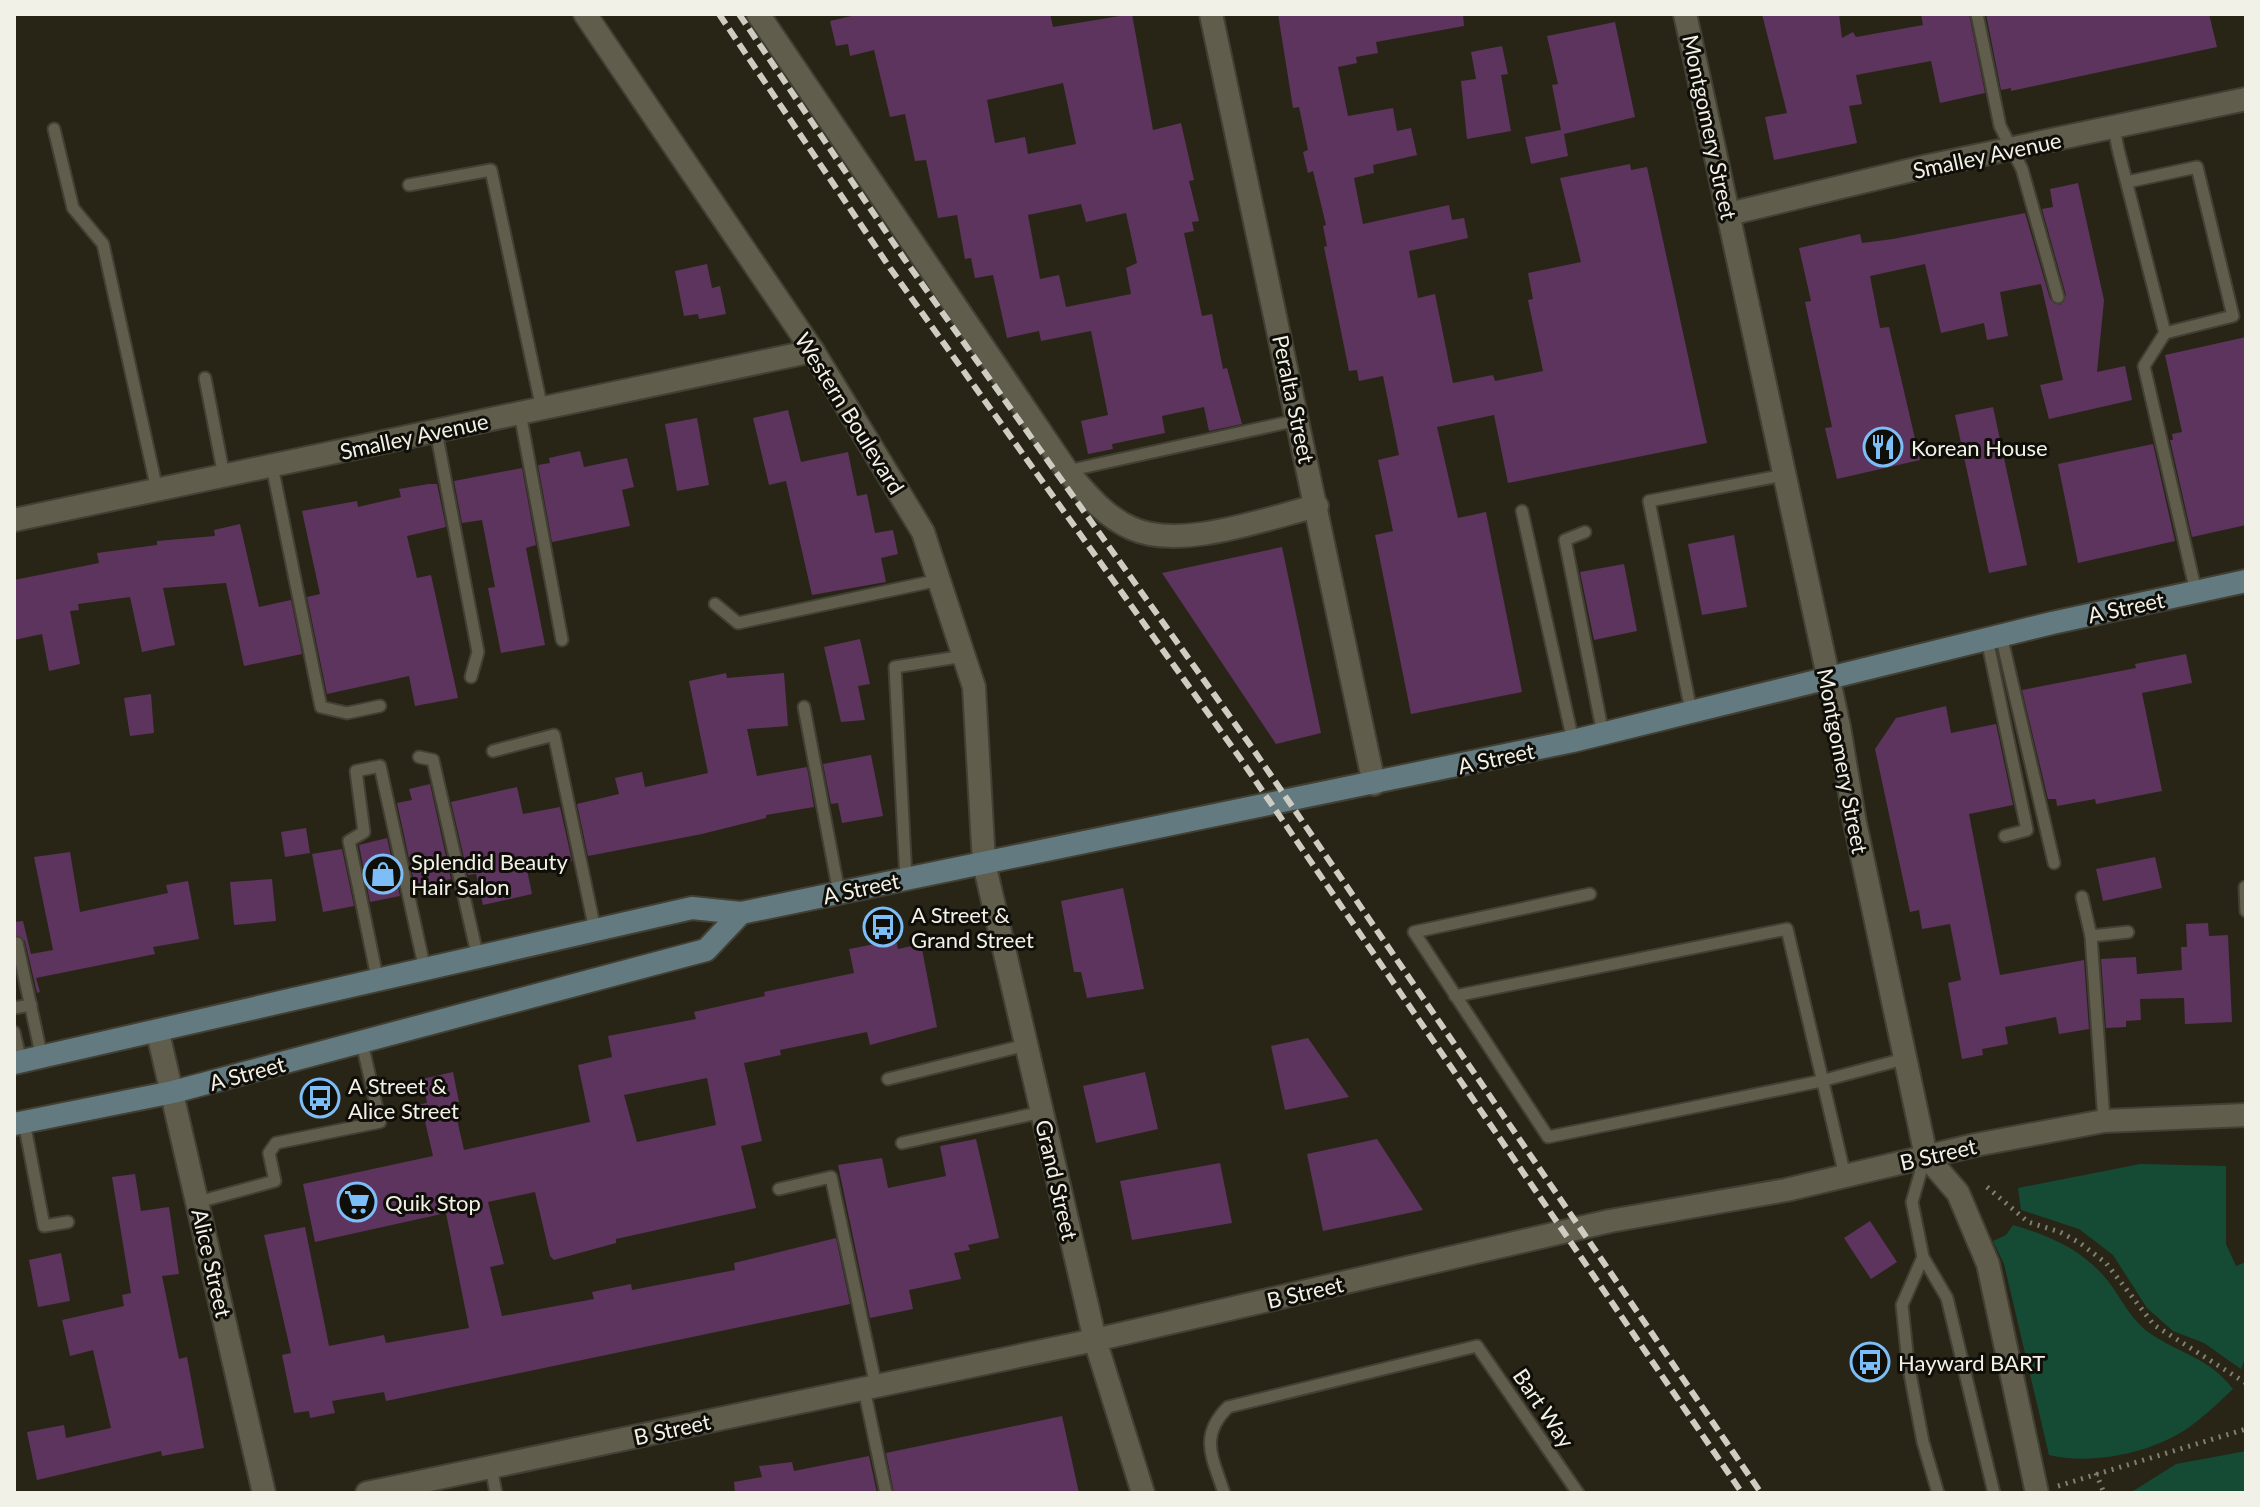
<svg xmlns="http://www.w3.org/2000/svg" width="2260" height="1507" font-family="Lato,sans-serif">
  <style>
    .green { fill: #154a35 }
    .building { fill: #5d345d; fill-rule: evenodd }
    .lines { fill: none; stroke-linecap: round; stroke-linejoin: round }
    .service-casing { stroke: #424034; stroke-width: 15 }
    .minor-casing { stroke: #424034; stroke-width: 26 }
    .tertiary-casing { stroke: #424034; stroke-width: 26 }
    .secondary-casing { stroke: #424034; stroke-width: 26 }
    .path { stroke: #817f72; stroke-width: 5; stroke-dasharray: 2 6; stroke-linecap: butt }
    .service { stroke: #605d4c; stroke-width: 11 }
    .minor { stroke: #605d4c; stroke-width: 22 }
    .tertiary { stroke: #605d4c; stroke-width: 22 }
    .secondary { stroke: #637b80; stroke-width: 22 }
    .rail { stroke: #cfcdc2; stroke-width: 6; stroke-dasharray: 12 6; stroke-linecap: butt }
    .labels { text-anchor: middle; dominant-baseline: central; stroke-width: 6; stroke-linejoin: round; paint-order: stroke }
    .street-label { font-size: 22px; fill: #f2f1e7; stroke: #100e08 }
    .poi-label { font-size: 22px; fill: #f2f1e7; stroke: #100e08; text-anchor: start }
  </style>
  <rect width="100%" height="100%" fill="#282516"/>
  <g class="green">
    <polygon points="2140,1164 2226,1166 2226,1244 2236,1266 2246,1262 2246,1356 2241,1369 2204,1343 2173,1331 2147,1308 2113,1255 2079,1229 2021,1210 2018,1188"/>
    <path d="M2013 1225C2051 1236 2083 1250 2108 1281 2122 1299 2131 1321 2151 1334 2182 1355 2208 1357 2233 1389 2221 1400 2209 1412 2196 1422 2159 1452 2094 1466 2049 1455L2004 1264 1993 1241 2006 1235Z"/>
    <polygon points="2246,1451 2246,1493 2130,1493 2176,1464"/>
  </g>
  <g class="building">
    <path d="M860 14H1050L1053 27 1132 14 1153 130 1181 123 1194 180 1189 181 1199 221 1192 222 1194 231 1184 233 1202 316 1212 314 1223 369 1227 368 1242 424 1209 431 1204 407 1162 416 1165 433 1112 444 1113 449 1088 454 1081 421 1108 415 1091 331 1041 341 1039 331 1007 338 993 275 975 278 971 258 965 259 957 215 938 218 926 160 915 161 905 114 890 117 874 50 850 56 848 44 836 46 830 21ZM1063 83 1076 144 1028 154 1025 137 995 143 987 100ZM1081 204 1086 222 1126 213 1137 263 1126 268 1131 294 1066 307 1059 275 1040 279 1028 215Z"/>
    <polygon points="1278,14 1463,14 1464,26 1376,42 1378,53 1356,57 1357,63 1338,67 1348,116 1393,108 1397,131 1411,128 1417,155 1373,165 1374,173 1354,178 1363,224 1449,205 1452,220 1464,218 1468,238 1409,251 1418,298 1435,294 1453,383 1493,375 1495,381 1543,371 1528,300 1533,299 1528,273 1581,262 1560,178 1630,164 1631,170 1647,167 1707,443 1508,483 1494,415 1437,427 1458,518 1486,512 1522,692 1411,714 1375,535 1393,531 1378,460 1399,455 1383,376 1359,381 1357,370 1349,371 1324,247 1327,246 1323,226 1326,225 1313,171 1308,173 1303,152 1308,150 1299,107 1293,108"/>
    <polygon points="1762,14 1839,14 1842,38 1853,32 1856,37 1923,25 1921,14 1969,14 1985,93 1940,103 1931,61 1856,75 1862,104 1849,106 1857,143 1774,160 1765,117 1787,113"/>
    <polygon points="1986,14 2209,14 2217,47 2011,91 2011,88 2001,90"/>
    <polygon points="1615,22 1635,117 1564,134 1568,156 1531,164 1525,137 1561,130 1552,85 1558,84 1547,36"/>
    <polygon points="1502,46 1508,74 1501,75 1511,131 1467,139 1461,81 1476,79 1471,52"/>
    <polygon points="2078,183 2104,300 2097,372 2125,366 2132,400 2049,419 2040,385 2063,380 2041,284 2000,292 2008,336 1987,340 1984,323 1941,333 1925,264 1870,276 1880,328 1889,327 1920,460 1837,479 1825,428 1832,427 1805,302 1811,301 1799,248 1860,234 1862,243 1893,239 2025,213 2050,299 2060,305 2066,295 2042,209 2053,207 2050,189"/>
    <polygon points="707,264 712,288 720,286 726,314 699,319 698,314 684,316 675,271"/>
    <polygon points="2246,337 2246,525 2192,537 2170,440 2173,440 2172,434 2182,432 2165,355"/>
    <polygon points="1993,407 2027,565 1989,573 1955,415"/>
    <polygon points="788,410 801,462 848,452 857,496 867,494 875,533 893,530 898,554 881,558 886,582 812,595 786,481 769,485 753,418"/>
    <polygon points="697,418 709,485 677,491 665,424"/>
    <polygon points="2153,444 2175,541 2078,563 2058,464"/>
    <polygon points="580,451 584,467 627,458 634,487 622,490 630,526 552,542 538,465 550,463 549,458"/>
    <polygon points="522,468 536,545 526,548 545,645 501,653 488,588 495,587 482,520 462,523 454,481"/>
    <polygon points="429,484 437,484 446,527 407,536 417,578 431,575 458,698 415,706 409,676 327,694 307,597 320,594 302,511 357,501 358,507 401,497 399,489"/>
    <polygon points="240,524 259,607 291,600 302,654 244,666 226,583 163,588 175,645 142,652 130,597 78,604 79,610 70,611 80,664 49,671 42,634 14,640 14,580 99,563 97,553 157,545 157,541 215,536 214,530"/>
    <polygon points="1734,535 1747,607 1702,615 1688,544"/>
    <polygon points="1282,547 1321,733 1276,744 1162,573"/>
    <polygon points="1624,564 1637,631 1594,640 1580,572"/>
    <polygon points="860,639 870,684 858,686 865,720 841,722 824,647"/>
    <polygon points="2186,654 2192,683 2142,693 2162,791 2096,804 2095,799 2057,806 2056,799 2048,799 2022,690 2136,668 2135,664"/>
    <polygon points="726,673 727,678 784,673 788,726 747,729 757,776 807,767 814,807 766,815 766,818 702,834 588,856 577,804 619,794 615,778 642,772 645,787 708,773 689,681"/>
    <polygon points="151,694 154,733 130,736 124,698"/>
    <polygon points="1946,706 1951,733 1996,724 2013,805 1969,814 2000,975 2084,960 2089,1029 2059,1034 2056,1017 2005,1027 2008,1044 1982,1049 1983,1055 1962,1059 1948,983 1961,980 1950,924 1922,929 1919,910 1910,912 1875,749 1896,718"/>
    <polygon points="871,755 883,816 842,823 838,803 831,804 823,764"/>
    <polygon points="430,784 451,879 415,886 397,803 412,800 409,789"/>
    <polygon points="517,787 523,814 560,807 572,861 527,870 532,894 483,905 476,874 468,875 451,802"/>
    <polygon points="306,828 310,853 285,857 281,832"/>
    <polygon points="387,838 400,896 370,902 359,845"/>
    <polygon points="342,849 354,906 323,912 312,854"/>
    <polygon points="70,852 80,912 168,893 166,885 188,881 199,939 153,947 155,954 36,978 40,992 37,993 25,941 14,935 14,922 23,921 31,954 53,950 34,857"/>
    <polygon points="2155,857 2162,888 2103,901 2096,869"/>
    <polygon points="272,879 276,921 234,925 230,882"/>
    <polygon points="1123,888 1144,989 1087,998 1081,972 1074,972 1061,901"/>
    <polygon points="2208,923 2209,936 2228,935 2232,1022 2185,1024 2184,998 2140,999 2141,1020 2126,1021 2126,1027 2106,1028 2101,959 2136,957 2137,974 2182,970 2181,947 2187,947 2186,924"/>
    <path d="M896 940 898 949 921 944 937 1027 870 1045 867 1032 780 1050 781 1055 744 1063 762 1141 741 1146 756 1208 616 1239V1243L554 1260 550 1256 535 1192 488 1202 504 1264 490 1267 502 1316 594 1299 592 1292 631 1284 632 1290 735 1270 734 1263 836 1238 850 1304 386 1401 384 1392 332 1401 335 1413 310 1418 309 1411 294 1413 282 1355 291 1353 264 1235 305 1227 329 1346 384 1335 386 1343 469 1328 446 1213 315 1242 303 1184 433 1156 421 1104 427 1103 422 1079 453 1072 459 1102H453L464 1150 590 1122 578 1065 612 1057 608 1036 696 1019 694 1012 765 996 764 992 854 973 849 949ZM707 1078 716 1125 637 1142 624 1095Z"/>
    <polygon points="1308,1038 1349,1097 1285,1110 1271,1046"/>
    <polygon points="1145,1072 1158,1129 1096,1143 1083,1086"/>
    <polygon points="976,1139 999,1238 968,1245 970,1250 954,1253 961,1279 909,1290 913,1309 870,1318 838,1165 882,1158 888,1188 946,1176 940,1146"/>
    <polygon points="1377,1139 1423,1210 1323,1231 1307,1154"/>
    <polygon points="1220,1163 1232,1223 1132,1240 1120,1181"/>
    <polygon points="135,1174 141,1211 169,1207 179,1274 162,1276 179,1359 187,1357 204,1448 162,1456 161,1451 37,1480 27,1432 64,1425 66,1438 111,1428 93,1350 70,1356 62,1320 124,1306 122,1295 131,1293 112,1177"/>
    <polygon points="1870,1221 1897,1262 1871,1279 1844,1238"/>
    <polygon points="61,1253 70,1301 38,1307 29,1260"/>
    <polygon points="1062,1416 1079,1493 894,1493 886,1453"/>
    <polygon points="869,1456 877,1493 735,1493 734,1482 762,1477 759,1466 792,1462 794,1471"/>
  </g>
  <g class="lines">
    <defs>
      <g id="service">
        <polyline points="1977,14 2000,126 2022,169 2058,297"/>
        <polyline points="2114,128 2118,149 2165,333 2233,316 2197,167 2127,182"/>
        <polyline points="54,129 73,208 103,244 157,490"/>
        <polyline points="409,185 491,170 542,409"/>
        <polyline points="2165,333 2144,366 2196,592"/>
        <polyline points="205,378 224,476"/>
        <polyline points="520,413 562,640"/>
        <polyline points="436,431 478,652 471,677"/>
        <polyline points="272,466 321,707 347,713 380,706"/>
        <polyline points="1067,471 1298,420"/>
        <polyline points="1522,511 1573,741"/>
        <polyline points="1585,532 1565,540 1603,734"/>
        <polyline points="715,604 738,623 939,580"/>
        <polyline points="2001,635 2054,863"/>
        <polyline points="1987,639 2027,830 2005,836"/>
        <polyline points="804,707 839,893"/>
        <polyline points="1691,711 1649,501 1784,475"/>
        <polyline points="493,751 554,735 595,930"/>
        <polyline points="419,757 433,760 478,958"/>
        <polyline points="906,879 895,667 964,656"/>
        <polyline points="2245,887 2246,911"/>
        <polyline points="1590,894 1414,932 1548,1137 1821,1081 1904,1059"/>
        <polyline points="2082,897 2091,936"/>
        <polyline points="14,944 17,943 42,1058"/>
        <polyline points="378,982 349,841 364,832 356,771 380,766 425,970"/>
        <polyline points="1455,996 1787,929 1845,1176"/>
        <polyline points="14,1008 31,1005"/>
        <polyline points="14,1032 21,1062"/>
        <polyline points="888,1079 1026,1045"/>
        <polyline points="2104,1121 2091,936 2128,932"/>
        <polyline points="24,1122 44,1226 68,1222"/>
        <polyline points="902,1143 1042,1112"/>
        <polyline points="1925,1157 1912,1202 1923,1257 1947,1298 1994,1493"/>
        <polyline points="779,1189 831,1177 876,1386"/>
        <polyline points="198,1202 275,1181 269,1153 276,1143 380,1122 362,1043"/>
        <polyline points="1923,1257 1902,1305 1908,1363 1923,1442 1938,1493"/>
        <polyline points="864,1389 886,1493"/>
        <polyline points="491,1467 496,1493"/>
        <path d="M1224 1493C1213 1458 1198 1437 1228 1407L1477 1346 1578 1493"/>
      </g>
      <g id="minor">
        <polyline points="585,14 813,351 923,532 974,687 984,863"/>
        <path d="M758 14 1067 471C1086 493 1104 516 1131 528 1180 551 1267 518 1317 506"/>
        <polyline points="1211,14 1374,784"/>
        <polyline points="1685,14 1839,727 1855,823 1926,1156 1958,1193 1988,1264 2037,1493"/>
        <polyline points="1729,214 1928,166 2246,99"/>
        <polyline points="14,520 813,351"/>
        <polyline points="158,1033 264,1493"/>
        <polyline points="367,1493 1095,1340 1610,1221 1786,1190 1975,1145 2104,1121 2246,1115"/>
      </g>
      <polyline id="tertiary" points="984,863 1095,1340 1143,1493"/>
      <g id="secondary">
        <polyline points="14,1063 692,908 741,913 1573,741 2052,623 2246,581"/>
        <polyline points="14,1124 173,1092 706,950 741,913"/>
      </g>
    </defs>
    <use href="#service" class="service-casing"/>
    <use href="#minor" class="minor-casing"/>
    <use href="#tertiary" class="tertiary-casing"/>
    <use href="#secondary" class="secondary-casing"/>
    <g class="path">
      <polyline points="1987,1187 2028,1222 2060,1232 2080,1243 2106,1263 2154,1325 2246,1383"/>
      <polyline points="2096,1473 2104,1493"/>
      <polyline points="2058,1486 2246,1429"/>
    </g>
    <use href="#service" class="service"/>
    <use href="#minor" class="minor"/>
    <use href="#tertiary" class="tertiary"/>
    <use href="#secondary" class="secondary"/>
    <g class="rail">
      <polyline points="719,14 890,268 1240,758 1742,1493"/>
      <polyline points="739,14 905,260 1253,749 1761,1493"/>
    </g>
  </g>
  <defs>
    <symbol id="restaurant-ring" viewBox="-11 -11 22 22"><circle r="9.5" fill="#100e08" stroke="#7dbef9" stroke-width="1.5"/><path d="M-5-6h1v4h1v-4h1v4h1v-4h1v5L-1.5 .5V6h-2V.5L-5-1ZM5-6V6H3V1.5H1.5Q1.5-4 5-6Z" fill="#7dbef9"/></symbol>
    <symbol id="shop-ring" viewBox="-11 -11 22 22"><circle r="9.5" fill="#100e08" stroke="#7dbef9" stroke-width="1.5"/><path d="M-5-2.5h2.3a2.7 3.5 0 0 1 5.4 0H5L5.5 6h-11ZM-1.5-2.5h3a1.5 2.3 0 0 0-3 0Z" fill="#7dbef9"/></symbol>
    <symbol id="bus-ring" viewBox="-11 -11 22 22"><circle r="9.5" fill="#100e08" stroke="#7dbef9" stroke-width="1.5"/><path d="M-5-6H5V4H4V6H2V4H-2V6H-4V4H-5ZM-3.5-4V0h7V-4ZM-3.5 1.2v1.5H-2V1.2ZM2 1.2v1.5H3.5V1.2Z" fill="#7dbef9"/></symbol>
    <symbol id="supermarket-ring" viewBox="-11 -11 22 22"><circle r="9.5" fill="#100e08" stroke="#7dbef9" stroke-width="1.5"/><path d="M-6-5.5h2.5l.6 2H6L4.5 2H-2.5L-4.4-4H-6ZM-1.5 3.2a1.3 1.3 0 1 0 .1 0ZM3 3.2a1.3 1.3 0 1 0 .1 0Z" fill="#7dbef9"/></symbol>
  </defs>
  <g fill-rule="evenodd">
    <use href="#restaurant-ring" x="1861" y="425" width="44" height="44"/>
    <use href="#shop-ring" x="361" y="852" width="44" height="44"/>
    <use href="#bus-ring" x="861" y="905" width="44" height="44"/>
    <use href="#bus-ring" x="298" y="1076" width="44" height="44"/>
    <use href="#supermarket-ring" x="335" y="1180" width="44" height="44"/>
    <use href="#bus-ring" x="1848" y="1340" width="44" height="44"/>
  </g>
  <g class="labels">
    <g class="street-label">
      <text transform="translate(1710 127) rotate(78)">Montgomery Street</text>
      <text transform="translate(1987 155) rotate(-12)">Smalley Avenue</text>
      <text transform="translate(1294 399) rotate(78)">Peralta Street</text>
      <text transform="translate(850 413) rotate(58)">Western Boulevard</text>
      <text transform="translate(414 436) rotate(-12)">Smalley Avenue</text>
      <text transform="translate(2126 607) rotate(-12)">A Street</text>
      <text transform="translate(1496 758) rotate(-12)">A Street</text>
      <text transform="translate(1843 761) rotate(79)">Montgomery Street</text>
      <text transform="translate(861 888) rotate(-12)">A Street</text>
      <text transform="translate(247 1073) rotate(-15)">A Street</text>
      <text transform="translate(1938 1154) rotate(-13)">B Street</text>
      <text transform="translate(1057 1180) rotate(77)">Grand Street</text>
      <text transform="translate(212 1263) rotate(77)">Alice Street</text>
      <text transform="translate(1305 1292) rotate(-13)">B Street</text>
      <text transform="translate(1544 1408) rotate(56)">Bart Way</text>
      <text transform="translate(672 1429) rotate(-12)">B Street</text>
    </g>
    <g class="poi-label">
      <text x="1911" y="447">Korean House</text>
      <text x="411" y="861">Splendid Beauty<tspan x="411" dy="25">Hair Salon</tspan></text>
      <text x="911" y="914">A Street &amp;<tspan x="911" dy="25">Grand Street</tspan></text>
      <text x="348" y="1085">A Street &amp;<tspan x="348" dy="25">Alice Street</tspan></text>
      <text x="385" y="1202">Quik Stop</text>
      <text x="1898" y="1362">Hayward BART</text>
    </g>
  </g>
  <rect width="2260" height="1507" fill="none" stroke="#f2f1e7" stroke-width="32"/>
</svg>
